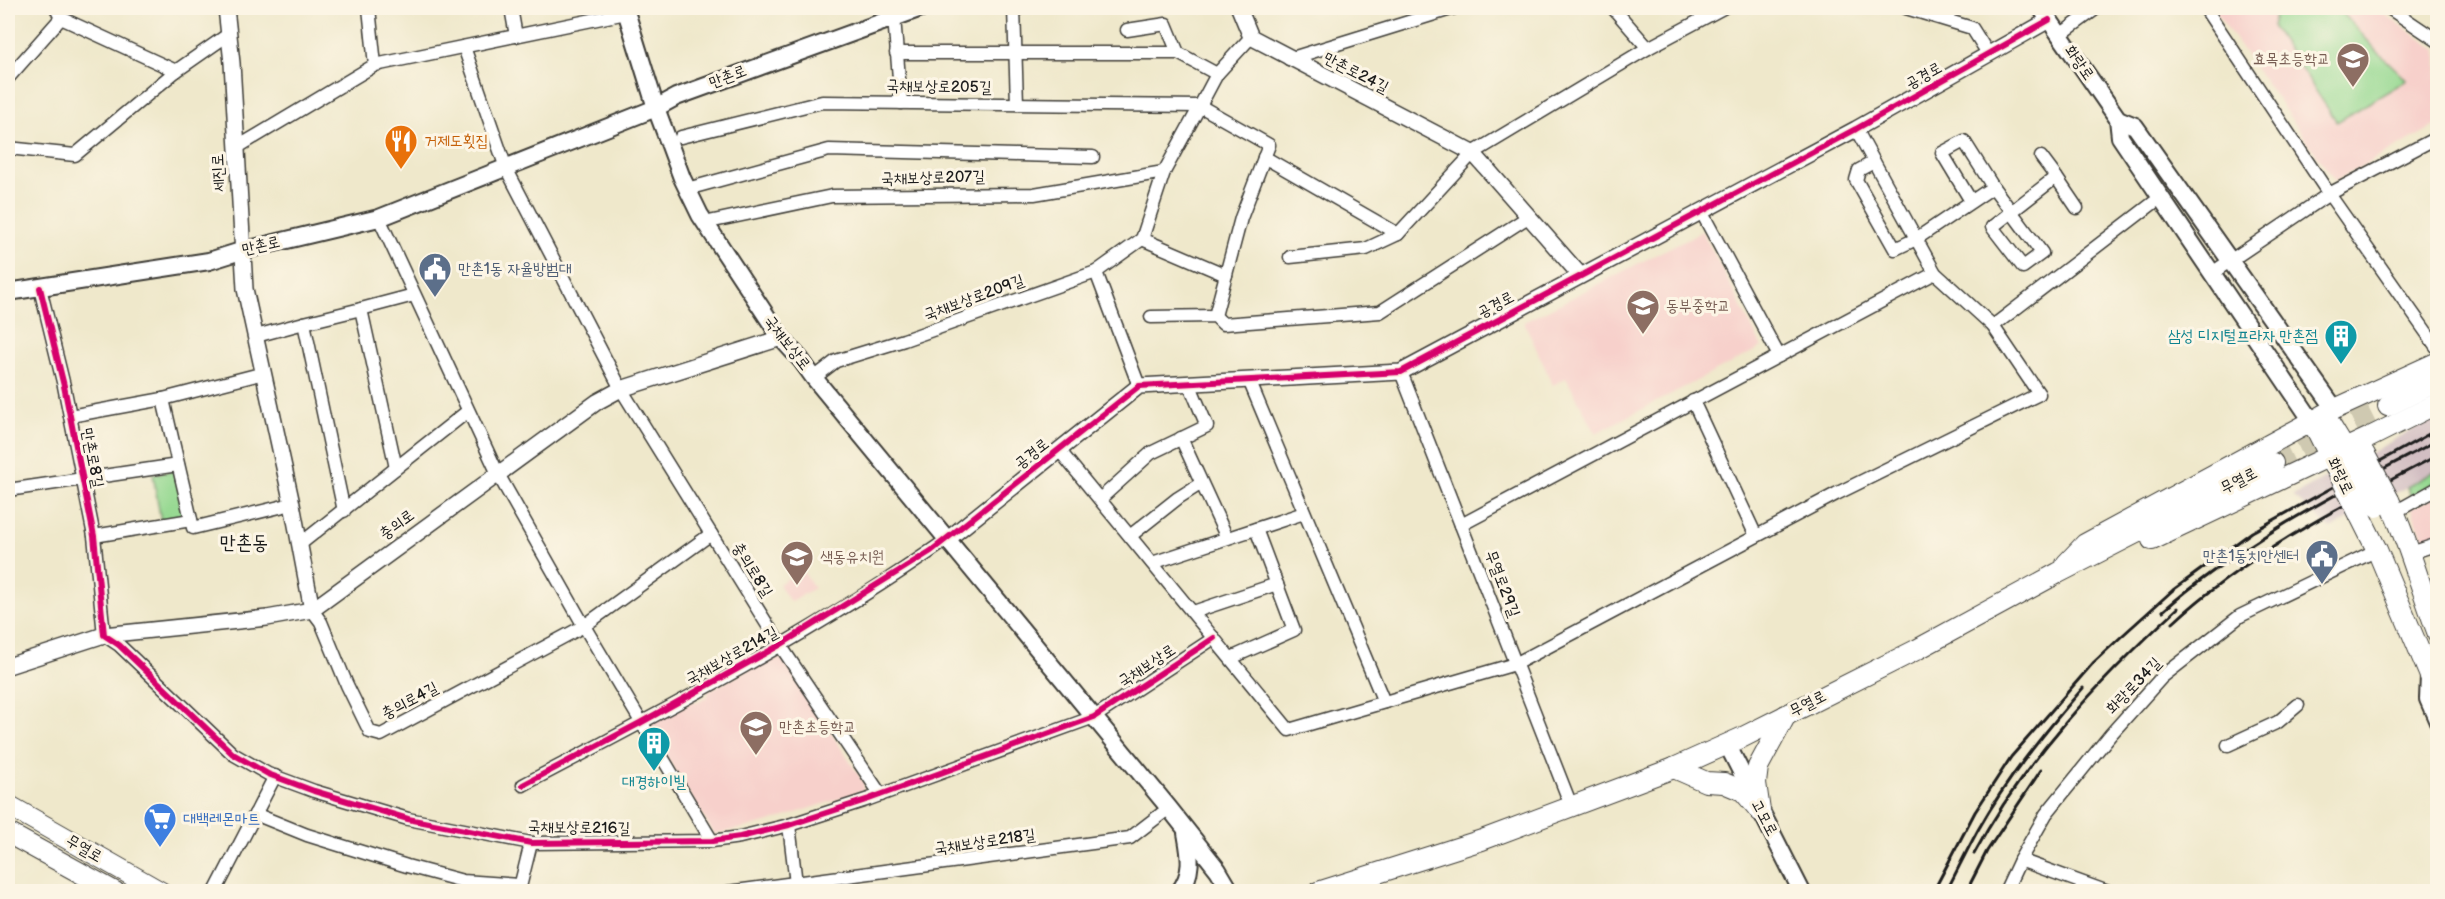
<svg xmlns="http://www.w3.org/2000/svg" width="2445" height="899" font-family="'Balsamiq Sans','Poor Story',sans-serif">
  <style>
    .built { fill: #f7d0cb }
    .industrial { fill: #d2bec2 }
    .green { fill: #94d890; stroke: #587a56; stroke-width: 1.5 }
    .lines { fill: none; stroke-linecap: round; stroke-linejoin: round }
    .primary-tunnel { stroke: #cfc9b1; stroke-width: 20; stroke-dasharray: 20 10; stroke-linecap: butt }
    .minor-casing { stroke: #3c3b36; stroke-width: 15 }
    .tertiary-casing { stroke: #3c3b36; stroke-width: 18 }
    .secondary-casing { stroke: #3c3b36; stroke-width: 20 }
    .primary-casing { stroke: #3c3b36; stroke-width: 22 }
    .minor { stroke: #fff; stroke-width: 12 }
    .tertiary { stroke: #fff; stroke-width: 15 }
    .secondary { stroke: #fff; stroke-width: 16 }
    .primary { stroke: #fff; stroke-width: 20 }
    .rail { stroke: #1c1c1c; stroke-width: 3 }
    .primary-bridge-casing { stroke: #3c3b36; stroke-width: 22; stroke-linecap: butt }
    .primary-bridge { stroke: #fff; stroke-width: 20 }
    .cycleway-casing { stroke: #fcf5e5; stroke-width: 10 }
    .cycleway { stroke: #d6006c; stroke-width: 6 }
    .labels { text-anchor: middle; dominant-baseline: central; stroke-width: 6; stroke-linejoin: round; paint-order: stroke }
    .education-label { font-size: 16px; fill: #785e54; stroke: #fcf5e5; text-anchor: start }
    .street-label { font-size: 16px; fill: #1c1c1c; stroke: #fcf5e5 }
    .food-label { font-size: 16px; fill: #c56008; stroke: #fcf5e5; text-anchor: start }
    .service-label { font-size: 16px; fill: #4e5e75; stroke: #fcf5e5; text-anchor: start }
    .culture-label { font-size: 16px; fill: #0d838f; stroke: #fcf5e5; text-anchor: end }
    .shop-label { font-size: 16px; fill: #366cbe; stroke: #fcf5e5; text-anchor: start }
    .quarter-label { font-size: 20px; fill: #1c1c1c; stroke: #fcf5e5 }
  </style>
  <rect width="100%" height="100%" fill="#fcf5e5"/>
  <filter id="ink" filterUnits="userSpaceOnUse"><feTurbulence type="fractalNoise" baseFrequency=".0167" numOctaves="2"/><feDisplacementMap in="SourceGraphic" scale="12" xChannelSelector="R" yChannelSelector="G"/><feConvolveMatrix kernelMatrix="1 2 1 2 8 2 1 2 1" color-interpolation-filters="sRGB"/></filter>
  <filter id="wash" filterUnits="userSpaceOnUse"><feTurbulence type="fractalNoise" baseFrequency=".008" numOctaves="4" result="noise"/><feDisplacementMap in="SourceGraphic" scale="24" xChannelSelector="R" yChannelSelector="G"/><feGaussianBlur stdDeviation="1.35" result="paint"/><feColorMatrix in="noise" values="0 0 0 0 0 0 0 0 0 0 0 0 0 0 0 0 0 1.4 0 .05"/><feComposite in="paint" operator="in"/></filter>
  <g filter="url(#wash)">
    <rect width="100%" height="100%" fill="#efe8cb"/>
    <g class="built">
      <polygon points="2213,8 2375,8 2437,50 2437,125 2335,181"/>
      <polygon points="1702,231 1762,347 1596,433 1566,378 1553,385 1524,322"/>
      <polygon points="2437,497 2437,535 2424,541 2411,507"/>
      <polygon points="802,570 814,588 790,602 779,584"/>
      <polygon points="773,657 782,658 864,783 863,791 763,824 714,834 650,730 652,722 691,701 698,702 707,697 709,691"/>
    </g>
    <polygon class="industrial" points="2437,416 2437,470 2331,529 2293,496"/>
    <g class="green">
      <polygon points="2277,8 2338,8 2378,52 2407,80 2337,122 2272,26"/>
      <polygon points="177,470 187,518 161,522 153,474"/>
      <polygon points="2437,470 2437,481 2412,497 2407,487"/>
    </g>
  </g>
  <g filter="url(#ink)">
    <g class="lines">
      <polyline class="primary-tunnel" points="2273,463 2388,406"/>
      <defs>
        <g id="minor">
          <polyline points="56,8 61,18 176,71"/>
          <polyline points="369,8 375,65"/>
          <polyline points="511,8 516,36"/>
          <polyline points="1014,8 1017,104"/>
          <polyline points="1613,8 1648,48"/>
          <polyline points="1906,8 1972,28 1989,55"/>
          <polyline points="2205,8 2329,194 2438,349"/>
          <polyline points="2389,8 2438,41"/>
          <polyline points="894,17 901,103"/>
          <polyline points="1127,30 1166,24 1178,53"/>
          <polyline points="2060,35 2097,8"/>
          <polyline points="464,47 506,168 621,389 780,645 881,795"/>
          <polyline points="896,53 1178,53 1217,74"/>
          <polyline points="1289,59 1454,8"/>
          <polyline points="8,78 61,18"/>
          <polyline points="1856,129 1935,273 1993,326 2161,197"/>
          <polyline points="681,137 822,102 1200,106 1269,145 1241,218 1215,316"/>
          <polyline points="8,148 75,155 176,71 229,34"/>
          <polyline points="236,148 375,65 626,13"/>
          <polyline points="1264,157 1398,234"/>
          <polyline points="2041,157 2056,177"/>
          <polyline points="1874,162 1859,170 1856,180 1895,249 1916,239 1993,187 1964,141 1942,153 1971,201"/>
          <polyline points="1993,187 2042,253 2023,267 1992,227 2056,177 2077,208"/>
          <polyline points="687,189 829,150 1093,157"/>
          <polyline points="1701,211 1779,356"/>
          <polyline points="379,218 498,474 584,626 712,841"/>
          <polyline points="704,223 832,196 1034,194 1164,172"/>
          <polyline points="1142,239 1226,275"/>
          <polyline points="1290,257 1366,249 1398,234 1473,153 1648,48 1723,8"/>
          <polyline points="1096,272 1139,386"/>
          <polyline points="2212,273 2329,194 2438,137"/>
          <polyline points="40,288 64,386 94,536 104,635 119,645 233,754 268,774 314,791 408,819 531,843 712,841 740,837 789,825 869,799 1094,717 1214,638"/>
          <polyline points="1151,317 1215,316 1223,324 1380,312 1528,217"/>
          <polyline points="304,323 361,309"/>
          <polyline points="256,336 304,323 344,511"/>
          <polyline points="1401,372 1572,808"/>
          <polyline points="814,378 836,361 904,340 1096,272 1142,239 1164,172 1200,106 1217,74 1251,37"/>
          <polyline points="1249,380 1384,702"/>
          <polyline points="163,399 193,528 292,504"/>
          <polyline points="1693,401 1756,536"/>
          <polyline points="70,416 163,399 264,373"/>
          <polyline points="1181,438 1227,538"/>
          <polyline points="1059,450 1289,730 1515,664 1836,494 2039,394 1993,326"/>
          <polyline points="396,468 361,309 414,295"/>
          <polyline points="8,490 178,465"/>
          <polyline points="1100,499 1151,453 1207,426 1189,383"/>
          <polyline points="2395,512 2438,488"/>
          <polyline points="1461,525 1935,273"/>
          <polyline points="94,536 191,520"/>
          <polyline points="1130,536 1178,498 1200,484"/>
          <polyline points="299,545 468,411"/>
          <polyline points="2411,553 2438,544"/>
          <polyline points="1152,563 1304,513"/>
          <polyline points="312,610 321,622 347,685 370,732 381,735 584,626 711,534"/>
          <polyline points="1193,612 1277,584"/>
          <polyline points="1231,658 1294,630 1256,529"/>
          <polyline points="2228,745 2278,722 2298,705"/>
          <path d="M523 785C668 709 814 633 948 539"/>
          <polyline points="255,814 307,835 407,866 463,881 519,885"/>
          <polyline points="789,825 797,892"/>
          <polyline points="2020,860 2108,892"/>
          <polyline points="519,891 531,843"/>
          <polyline points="215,892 275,776"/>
          <polyline points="728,892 1130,838 1169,808"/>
          <polyline points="2005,892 2020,860 2046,814 2111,734 2162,677 2240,616 2377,550"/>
        </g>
        <g id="tertiary">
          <polyline points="226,8 232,63 245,289 292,504 312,610"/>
          <polyline points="1239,8 1251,37 1473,153 1580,275"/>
          <polyline points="948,539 1139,386 1401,372 1856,129 2049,20"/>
          <polyline points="8,666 104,635 267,618 312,610 597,402 621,389 781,338"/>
        </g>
        <g id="secondary">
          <polyline points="625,8 656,108 682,178 700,215 781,338 801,360 814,378 1169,808 1218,870 1231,892"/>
          <polyline points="2041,8 2118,119 2120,137 2312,421"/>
          <polyline points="2118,119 2135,126 2335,409"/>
          <polyline points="8,292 209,261 241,251 379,218 656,108 676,97 921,8"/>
          <polyline points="2429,676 2428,699 2438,722"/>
          <polyline points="1727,744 1802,892"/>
          <path d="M1179 892C1194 873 1190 855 1186 833"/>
        </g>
        <g id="primary">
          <polyline points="2388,406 2438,381"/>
          <polyline points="2324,415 2351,459"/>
          <polyline points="2312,421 2335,467"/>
          <path d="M2389 500C2409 543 2421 590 2438 634"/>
          <polyline points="2360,516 2377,550 2438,695"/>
          <polyline points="2152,540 2368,438 2438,403"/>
          <polyline points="2066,564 2085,544 2335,409 2438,362"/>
          <polyline points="1674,768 1706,782 1724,783 1743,791 1760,811"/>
          <polyline points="8,805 161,892"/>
          <polyline points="1760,811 1756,783 1758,767 1786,715"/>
          <polyline points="8,833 115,892"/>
          <polyline points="1318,892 1482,840 1674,768 1741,738 1918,649 2058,573 2273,463"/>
        </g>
      </defs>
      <use href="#minor" class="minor-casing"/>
      <use href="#tertiary" class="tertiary-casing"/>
      <use href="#secondary" class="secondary-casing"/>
      <use href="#primary" class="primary-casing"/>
      <use href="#minor" class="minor"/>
      <use href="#tertiary" class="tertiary"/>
      <use href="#secondary" class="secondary"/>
      <use href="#primary" class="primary"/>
      <g class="rail">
        <path d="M2163 611C2245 539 2342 491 2438 440"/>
        <path d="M2173 623C2250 552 2345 504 2438 455"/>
        <path d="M1974 854C2024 760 2100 680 2178 608"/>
        <polyline points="1933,892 1975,812 2011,757 2094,662 2123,635 2173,590 2252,532 2438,429"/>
        <path d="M1946 892C1957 871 1967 850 1978 830 2007 778 2045 732 2083 688"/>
        <polyline points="1966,892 1987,851 2041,770"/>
      </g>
      <defs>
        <g id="primary-bridge">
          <polyline points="2364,453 2389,500"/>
          <polyline points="2353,461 2377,507"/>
          <polyline points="2336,468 2360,516"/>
        </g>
      </defs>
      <use href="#primary-bridge" class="primary-bridge-casing"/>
      <use href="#primary-bridge" class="primary-bridge"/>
      <defs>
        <g id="cycleway">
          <polyline points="40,288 64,386 94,536 104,635 119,645 233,754 268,774 314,791 408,819 531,843 712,841 740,837 789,825 869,799 1094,717 1214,638"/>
          <polyline points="523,785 640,723 780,645 931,551 1139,386 1401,372 1856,129 2049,20"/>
        </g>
      </defs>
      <use href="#cycleway" class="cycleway-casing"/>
      <use href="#cycleway" class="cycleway"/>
    </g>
  </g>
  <defs>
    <symbol id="school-pin" viewBox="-11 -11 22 30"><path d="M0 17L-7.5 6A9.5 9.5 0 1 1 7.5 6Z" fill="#8d6e63" stroke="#fcf5e5"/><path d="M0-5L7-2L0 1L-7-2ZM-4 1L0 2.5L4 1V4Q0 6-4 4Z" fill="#fff"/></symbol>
    <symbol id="restaurant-pin" viewBox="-11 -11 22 30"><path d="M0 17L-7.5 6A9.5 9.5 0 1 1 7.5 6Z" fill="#e8710a" stroke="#fcf5e5"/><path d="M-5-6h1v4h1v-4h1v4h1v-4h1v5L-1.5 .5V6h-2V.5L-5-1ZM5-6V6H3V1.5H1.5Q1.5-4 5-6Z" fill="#fff"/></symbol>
    <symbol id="civic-pin" viewBox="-11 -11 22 30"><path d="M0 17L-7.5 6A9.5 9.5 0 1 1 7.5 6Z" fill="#5c6f8a" stroke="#fcf5e5"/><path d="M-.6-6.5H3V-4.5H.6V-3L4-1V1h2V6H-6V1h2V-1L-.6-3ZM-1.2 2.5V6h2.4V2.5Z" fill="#fff"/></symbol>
    <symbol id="building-pin" viewBox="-11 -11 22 30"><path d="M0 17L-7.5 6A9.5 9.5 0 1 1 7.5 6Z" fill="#0f9aa8" stroke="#fcf5e5"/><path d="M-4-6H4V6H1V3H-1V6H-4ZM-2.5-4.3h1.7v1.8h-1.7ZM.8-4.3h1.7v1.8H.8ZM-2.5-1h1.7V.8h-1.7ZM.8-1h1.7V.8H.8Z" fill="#fff"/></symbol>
    <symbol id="supermarket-pin" viewBox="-11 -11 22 30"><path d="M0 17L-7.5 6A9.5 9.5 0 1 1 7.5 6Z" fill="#3f7fe0" stroke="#fcf5e5"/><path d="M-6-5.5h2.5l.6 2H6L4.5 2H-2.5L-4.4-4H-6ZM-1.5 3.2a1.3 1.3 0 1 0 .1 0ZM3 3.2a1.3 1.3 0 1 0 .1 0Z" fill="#fff"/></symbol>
  </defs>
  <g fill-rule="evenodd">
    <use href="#school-pin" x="2334" y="40" width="38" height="52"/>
    <use href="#restaurant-pin" x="382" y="122" width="38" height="52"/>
    <use href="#civic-pin" x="416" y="250" width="38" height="52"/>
    <use href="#school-pin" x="1624" y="287" width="38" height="52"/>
    <use href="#building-pin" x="2322" y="317" width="38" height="52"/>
    <use href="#civic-pin" x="2303" y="537" width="38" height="52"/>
    <use href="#school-pin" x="778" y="538" width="38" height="52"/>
    <use href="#school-pin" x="737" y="708" width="38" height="52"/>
    <use href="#building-pin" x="635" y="724" width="38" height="52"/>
    <use href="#supermarket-pin" x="141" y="800" width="38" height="52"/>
  </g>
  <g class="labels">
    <g class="education-label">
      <text x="2330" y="59" text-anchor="end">효목초등학교</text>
      <text x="1666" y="306">동부중학교</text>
      <text x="820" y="557">색동유치원</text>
      <text x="779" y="727">만촌초등학교</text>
    </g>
    <g class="street-label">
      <text transform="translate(2079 63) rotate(55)">화랑로</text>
      <text transform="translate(1356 73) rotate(27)">만촌로24길</text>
      <text transform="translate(1924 76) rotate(-29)">공경로</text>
      <text transform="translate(728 77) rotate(-21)">만촌로</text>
      <text transform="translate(939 87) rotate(1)">국채보상로205길</text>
      <text transform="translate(219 173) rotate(-93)">세진로</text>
      <text transform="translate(933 178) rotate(-1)">국채보상로207길</text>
      <text transform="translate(261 246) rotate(-13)">만촌로</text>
      <text transform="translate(974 298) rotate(-20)">국채보상로209길</text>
      <text transform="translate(1496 305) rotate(-28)">공경로</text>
      <text transform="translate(787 343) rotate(52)">국채보상로</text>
      <text transform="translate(1032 454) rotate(-38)">공경로</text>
      <text transform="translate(92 458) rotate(79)">만촌로8길</text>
      <text transform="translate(2340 476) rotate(64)">화랑로</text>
      <text transform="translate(2239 481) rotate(-27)">무열로</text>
      <text transform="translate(397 525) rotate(-36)">충의로</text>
      <text transform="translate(752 570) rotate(58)">충의로8길</text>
      <text transform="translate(1502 584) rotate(69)">무열로29길</text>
      <text transform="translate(732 656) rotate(-29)">국채보상로214길</text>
      <text transform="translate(1147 666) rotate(-33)">국채보상로</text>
      <text transform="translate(2134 686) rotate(-46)">화랑로34길</text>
      <text transform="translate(410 701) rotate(-28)">충의로4길</text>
      <text transform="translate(1808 704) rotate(-27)">무열로</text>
      <text transform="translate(1764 818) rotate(62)">고모로</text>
      <text transform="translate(579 828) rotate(1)">국채보상로216길</text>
      <text transform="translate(985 842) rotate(-8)">국채보상로218길</text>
      <text transform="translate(84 849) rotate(30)">무열로</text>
    </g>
    <g class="food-label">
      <text x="424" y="141">거제도횟집</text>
    </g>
    <g class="service-label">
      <text x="458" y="269">만촌1동 자율방범대</text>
      <text x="2299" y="556" text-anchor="end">만촌1동치안센터</text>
    </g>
    <g class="culture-label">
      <text x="2318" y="336">삼성 디지털프라자 만촌점</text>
      <text x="654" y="782" text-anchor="middle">대경하이빌</text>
    </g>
    <g class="shop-label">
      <text x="183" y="819">대백레몬마트</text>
    </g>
    <g class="quarter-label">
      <text x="244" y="543">만촌동</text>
    </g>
  </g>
  <rect width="2445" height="899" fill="none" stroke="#fcf5e5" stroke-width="30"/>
</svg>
